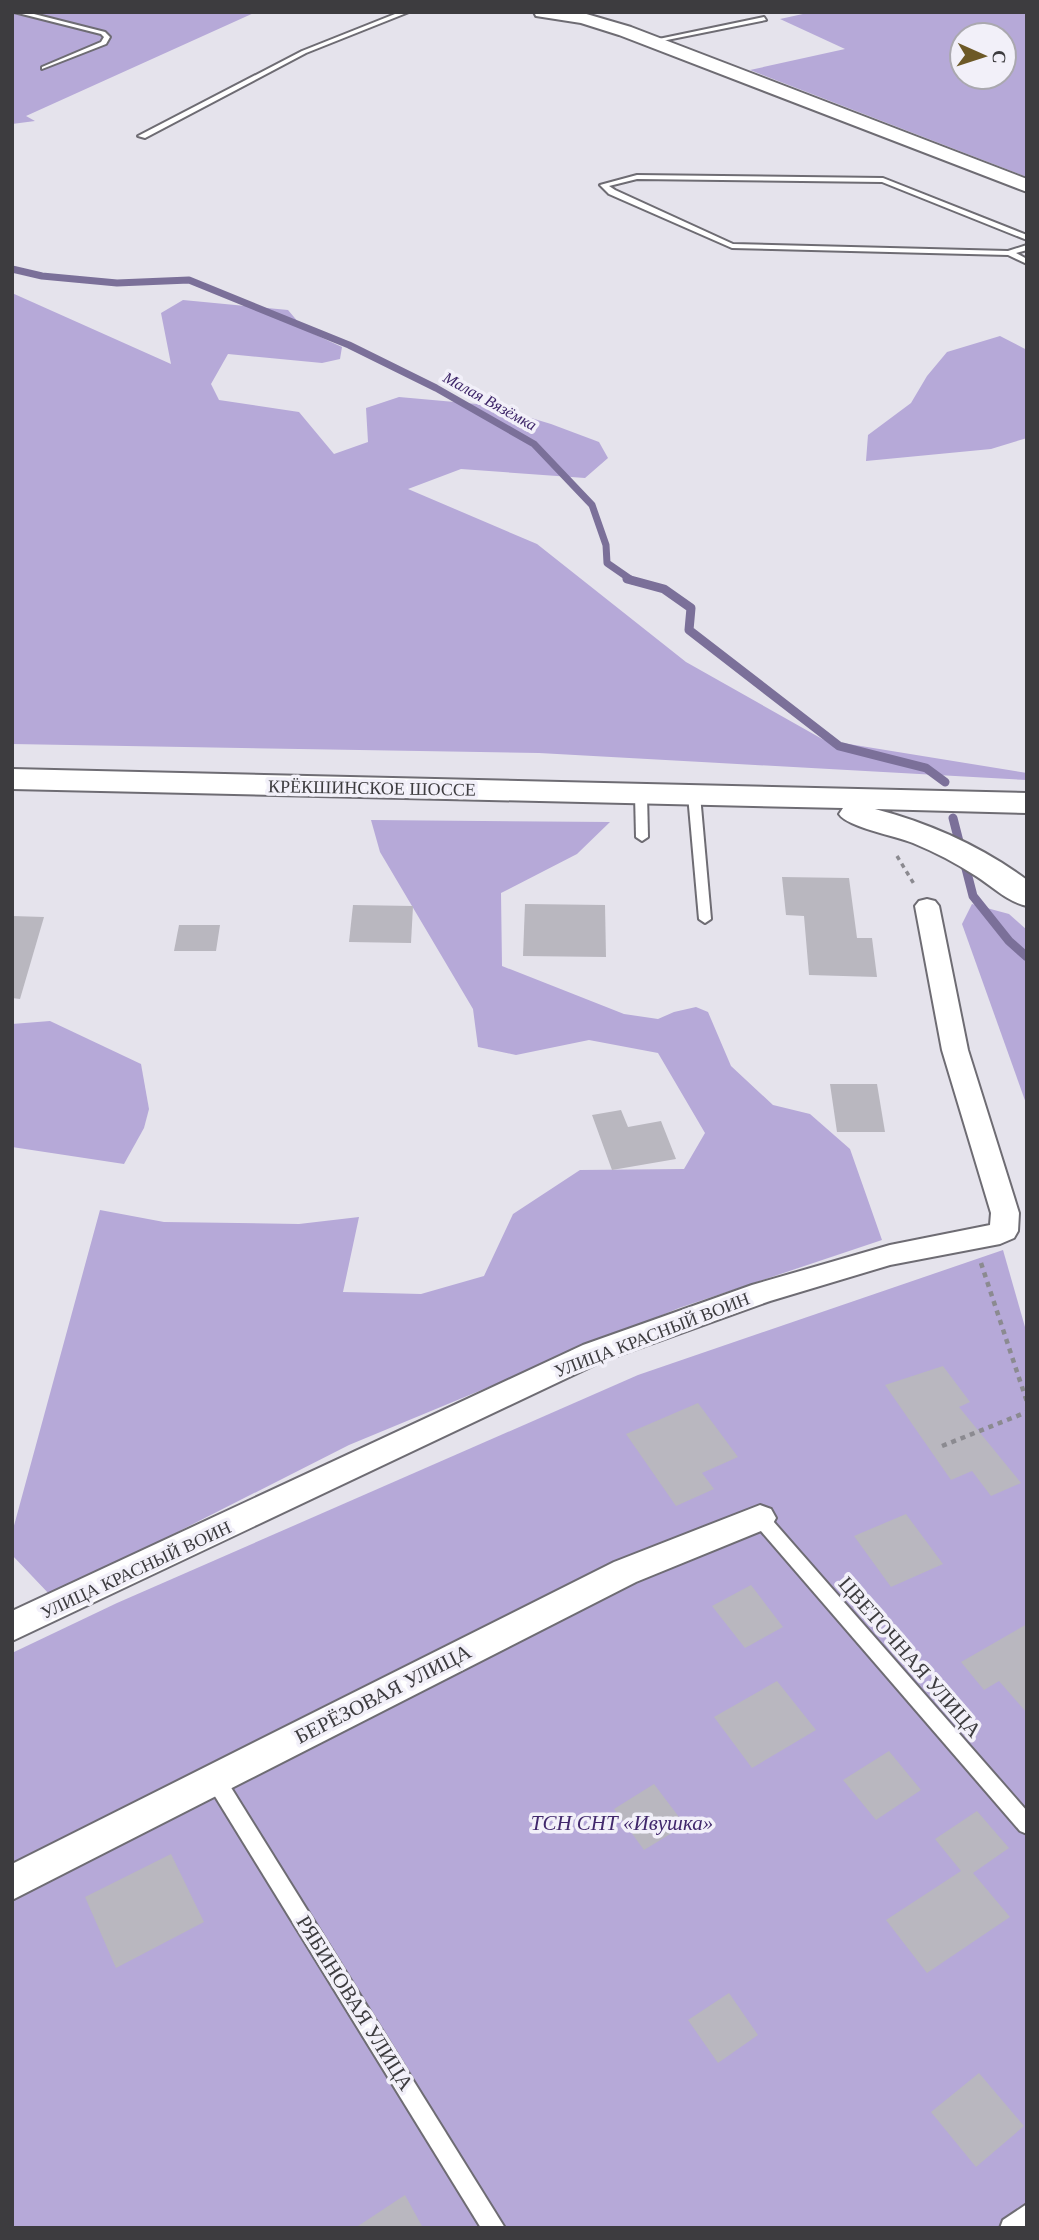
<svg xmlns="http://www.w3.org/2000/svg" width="1039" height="2240" font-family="'Times New Roman',serif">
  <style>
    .green { fill: #b6a9d8; fill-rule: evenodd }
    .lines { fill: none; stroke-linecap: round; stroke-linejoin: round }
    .stream-far1 { stroke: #7b7099; stroke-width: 7 }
    .stream { stroke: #7b7099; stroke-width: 9 }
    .building { fill: #b9b7bf }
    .lane-casing { stroke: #6e6c73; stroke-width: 4 }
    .street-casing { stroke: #6e6c73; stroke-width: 4 }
    .secondary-casing { stroke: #6e6c73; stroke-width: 4 }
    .path-far1 { stroke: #8b8a90; stroke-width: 3.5; stroke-dasharray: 4.5 4.5; stroke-linecap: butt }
    .path { stroke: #8b8a90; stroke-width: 4.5; stroke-dasharray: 5 5; stroke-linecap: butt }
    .lane { fill: #fff; fill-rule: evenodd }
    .street { fill: #fff; fill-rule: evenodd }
    .secondary { fill: #fff; fill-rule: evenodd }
    .labels { text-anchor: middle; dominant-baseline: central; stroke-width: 7; stroke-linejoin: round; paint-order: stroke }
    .far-water-label { font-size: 16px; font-style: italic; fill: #3e2669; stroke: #f2f0f9 }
    .street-label { font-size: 18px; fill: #3d3c3f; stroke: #f2f0f9 }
    .near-street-label { font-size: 21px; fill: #3d3c3f; stroke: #f2f0f9 }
    .near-park-label { font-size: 21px; font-style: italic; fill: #41286c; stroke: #f2f0f9 }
  </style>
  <rect width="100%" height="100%" fill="#e5e3ec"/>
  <g class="green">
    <polygon points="12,12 256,12 26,116 35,121 12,124"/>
    <path d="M812 12H1027V177L750 70 845 49 780 19ZM1004 35V77H962V35Z"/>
    <polygon points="12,293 171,364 161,313 183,300 288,310 305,330 342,347 340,359 322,363 228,354 211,384 219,400 299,412 334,454 368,442 366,408 399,397 488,405 551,424 599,442 608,458 585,478 461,469 408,489 537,544 686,662 824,740 1027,773 1027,780 539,753 12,744"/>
    <polygon points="1000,336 1027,350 1027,438 991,449 866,461 868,435 911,403 927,376 947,352"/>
    <polygon points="371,820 610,822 577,854 501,893 502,966 624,1014 658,1019 674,1012 696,1007 708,1012 731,1066 773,1105 810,1114 850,1149 882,1240 679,1308 349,1445 51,1596 12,1555 12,1533 100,1210 164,1222 299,1224 359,1217 343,1292 421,1294 484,1276 513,1214 580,1170 684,1169 705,1133 658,1053 589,1040 516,1055 478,1047 473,1009 380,852"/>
    <polygon points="972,904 1009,914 1027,930 1027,1106 962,924"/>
    <polygon points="50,1021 141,1064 149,1109 144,1128 124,1164 12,1147 12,1024"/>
    <polygon points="1003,1250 1027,1334 1027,2228 12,2228 12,1653 117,1603 638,1375"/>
  </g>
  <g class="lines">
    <polyline class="stream-far1" points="12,269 42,276 117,283 189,280 349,345 436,388 534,444 592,505 606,545 607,563 633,581"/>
    <g class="stream">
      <polyline points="627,579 664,589 691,608 689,630 839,746 926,768 945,782"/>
      <polyline points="953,818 973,896 1009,941 1027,957"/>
    </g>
  </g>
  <g class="building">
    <polygon points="782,877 849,878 857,938 872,938 877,977 809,975 804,916 786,915"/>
    <polygon points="525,904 605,905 606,957 523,956"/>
    <polygon points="353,905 413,906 411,943 349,942"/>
    <polygon points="12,916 44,917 20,999 12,998"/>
    <polygon points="179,925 220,925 216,951 174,951"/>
    <polygon points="830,1084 877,1084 885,1132 837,1132"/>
    <polygon points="621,1110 628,1127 661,1121 676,1159 612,1170 592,1115"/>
    <polygon points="943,1366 970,1402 959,1407 1021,1483 991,1496 972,1471 951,1480 885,1385"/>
    <polygon points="698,1403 738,1457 702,1473 714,1489 676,1506 626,1434"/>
    <polygon points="906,1514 943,1564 891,1587 854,1536"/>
    <polygon points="751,1585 783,1627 745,1648 712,1606"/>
    <polygon points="1027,1624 1027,1713 999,1681 984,1690 961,1662"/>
    <polygon points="777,1681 816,1730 752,1768 714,1717"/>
    <polygon points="889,1751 921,1790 876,1820 843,1780"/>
    <polygon points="654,1784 685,1825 644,1850 614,1809"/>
    <polygon points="977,1811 1009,1848 973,1873 1010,1917 927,1973 886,1920 961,1871 935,1839"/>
    <polygon points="171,1854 204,1922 116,1968 85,1897"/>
    <polygon points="729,1993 758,2035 718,2063 688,2020"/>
    <polygon points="979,2073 1024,2126 976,2167 931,2112"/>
    <polygon points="405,2195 423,2228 355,2228"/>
  </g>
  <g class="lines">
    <defs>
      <g id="lane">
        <polygon points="14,12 26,12 105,32 110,37 106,44 42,69 42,67 101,42 104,37 101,34"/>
        <polygon points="400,12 409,12 306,53 145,138 138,136 302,51"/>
        <polygon points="764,17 766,20 652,43 649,41"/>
        <polygon points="637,175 883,178 1027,235 1027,240 882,182 637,179 609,186 615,190 733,244 1008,251 1027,245 1027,250 1016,253 1027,259 1027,264 1008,255 732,248 609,194 600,185"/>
        <polygon points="641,790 647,794 648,837 642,841 636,837 635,794"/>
        <polygon points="694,791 700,795 711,919 705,923 699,919 688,795"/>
        <polygon points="760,1511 766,1513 1027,1811 1027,1834 1020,1831 754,1523 752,1518 754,1513"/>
        <polygon points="215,1770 222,1773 505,2228 481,2228 208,1785 206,1779 208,1773"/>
        <polygon points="1027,2204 1027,2228 1000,2228 1003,2220"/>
      </g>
      <g id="street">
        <polygon points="927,899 935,901 939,906 968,1050 1019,1213 1018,1231 1014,1238 1000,1244 890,1265 770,1301 603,1361 12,1641 12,1611 583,1345 752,1285 890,1245 990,1225 991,1213 942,1050 915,906 919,901"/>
        <polygon points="760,1505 771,1509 776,1518 771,1527 636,1582 12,1900 12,1864 614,1562"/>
      </g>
      <g id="secondary">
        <polygon points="534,12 583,13 631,27 1027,179 1027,192 619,35 581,23 536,16"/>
        <path d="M12 769 1027 793V813L875 809C929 823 981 846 1027 880V906C1008 902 993 887 976 876 956 863 935 852 913 843 896 836 847 827 839 814L843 808 12 789Z"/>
      </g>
    </defs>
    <use href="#lane" class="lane-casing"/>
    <use href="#street" class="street-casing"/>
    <use href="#secondary" class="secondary-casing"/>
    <polyline class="path-far1" points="897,856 914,884"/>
    <g class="path">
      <polyline points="981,1263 1027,1402"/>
      <polyline points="942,1446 1027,1412"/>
    </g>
    <use href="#lane" class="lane"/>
    <use href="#street" class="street"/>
    <use href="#secondary" class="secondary"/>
  </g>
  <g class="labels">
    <g class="far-water-label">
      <text transform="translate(490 401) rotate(29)">Малая Вязёмка</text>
    </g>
    <g class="street-label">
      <text transform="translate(372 788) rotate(1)">КРЁКШИНСКОЕ ШОССЕ</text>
      <text transform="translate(652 1335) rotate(-21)">УЛИЦА КРАСНЫЙ ВОИН</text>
      <text transform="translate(136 1570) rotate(-25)">УЛИЦА КРАСНЫЙ ВОИН</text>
    </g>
    <g class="near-street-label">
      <text transform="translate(910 1657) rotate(49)">ЦВЕТОЧНАЯ УЛИЦА</text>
      <text transform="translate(383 1694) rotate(-27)">БЕРЁЗОВАЯ УЛИЦА</text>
      <text transform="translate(355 2003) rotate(58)">РЯБИНОВАЯ УЛИЦА</text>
    </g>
    <g class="near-park-label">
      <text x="622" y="1823">ТСН СНТ «Ивушка»</text>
    </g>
  </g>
  <rect width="1039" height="2240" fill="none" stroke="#3d3c3f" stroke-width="28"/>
  <g transform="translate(983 56) rotate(93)"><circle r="33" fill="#f2f0f9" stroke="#aaa8af" stroke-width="2"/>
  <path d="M0-5L12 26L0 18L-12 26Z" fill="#6d5927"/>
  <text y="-10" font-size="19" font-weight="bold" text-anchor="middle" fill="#3d3c3f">С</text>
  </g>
</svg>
